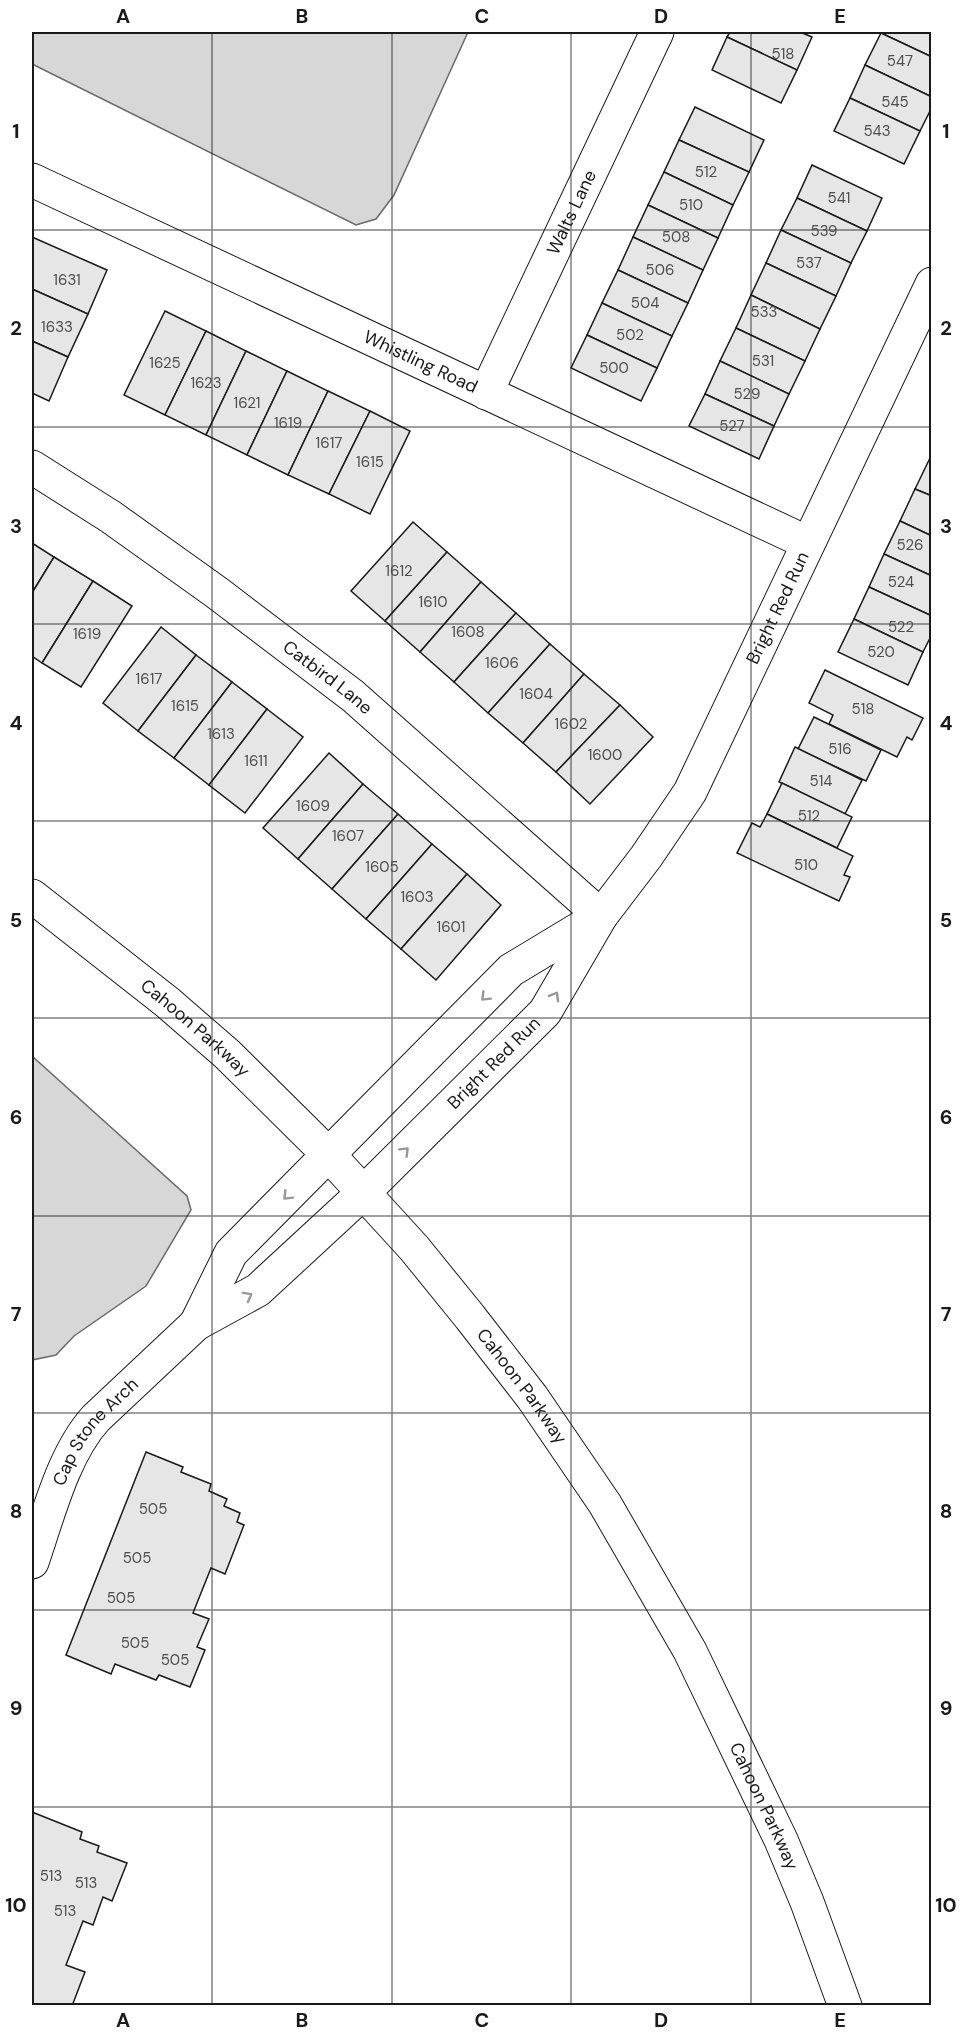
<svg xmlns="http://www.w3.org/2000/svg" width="963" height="2037" font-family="'DM Sans',sans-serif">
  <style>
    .water { fill: #d7d7d7; stroke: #6a6a6a; stroke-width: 1.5 }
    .building { fill: #e6e6e6; stroke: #1a1a1a; stroke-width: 1.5 }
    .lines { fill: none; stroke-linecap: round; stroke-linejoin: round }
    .minor-casing { stroke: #1a1a1a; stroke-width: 35 }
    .minor { stroke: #fff; stroke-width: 33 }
    .oneway { stroke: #989898 }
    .grid { fill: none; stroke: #1a1a1a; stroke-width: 1.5; stroke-opacity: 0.55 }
    .labels { text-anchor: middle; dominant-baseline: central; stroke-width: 4.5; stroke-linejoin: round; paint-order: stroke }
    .number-label { font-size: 15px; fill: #4d4d4d }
    .street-label { font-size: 18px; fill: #1a1a1a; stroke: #fff }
    .neatline { fill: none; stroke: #1a1a1a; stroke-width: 2 }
    .grid-label { font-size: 20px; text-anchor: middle; font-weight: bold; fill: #1a1a1a }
  </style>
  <rect width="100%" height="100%" fill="#fff"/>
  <g class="water">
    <polygon points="32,32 468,32 394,195 376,219 356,225 32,64"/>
    <polygon points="32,1056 187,1196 191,1210 146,1286 74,1336 56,1355 32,1360"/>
  </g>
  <g class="building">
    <polygon points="730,32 800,32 812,37 797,70 727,37"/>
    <polygon points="882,32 932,32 932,57 881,33"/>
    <polygon points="881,33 932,57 932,97 865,65"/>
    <polygon points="727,37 797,70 781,103 712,70"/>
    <polygon points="865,65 932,97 932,107 920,131 850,98"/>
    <polygon points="850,98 920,131 904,164 834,131"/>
    <polygon points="695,107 764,140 749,172 679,140"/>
    <polygon points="679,140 749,172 733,205 664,172"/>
    <polygon points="812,165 882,198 867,231 797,198"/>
    <polygon points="664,172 733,205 718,238 648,205"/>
    <polygon points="797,198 867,231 851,263 781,230"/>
    <polygon points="648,205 718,238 703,270 633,237"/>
    <polygon points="781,230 851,263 836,296 766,263"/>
    <polygon points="32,237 107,270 88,314 32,289"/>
    <polygon points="633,237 703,270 688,303 618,270"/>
    <polygon points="766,263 836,296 820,329 751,295"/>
    <polygon points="618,270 688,303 672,336 602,303"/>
    <polygon points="32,289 88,314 68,357 32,341"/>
    <polygon points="751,295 820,329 805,361 736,328"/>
    <polygon points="602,303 672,336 657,368 587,335"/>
    <polygon points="165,311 206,331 165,415 124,395"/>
    <polygon points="736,328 805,361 789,394 720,361"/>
    <polygon points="206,331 246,351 206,435 165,415"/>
    <polygon points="587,335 657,368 641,401 571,368"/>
    <polygon points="32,341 68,357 49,401 32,393"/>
    <polygon points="246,351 287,371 247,455 206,435"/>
    <polygon points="720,361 789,394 774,426 705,394"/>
    <polygon points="287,371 328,391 288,475 247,455"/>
    <polygon points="328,391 370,411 329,494 288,475"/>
    <polygon points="705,394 774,426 759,459 689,426"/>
    <polygon points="370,411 410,431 370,514 329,494"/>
    <polygon points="931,456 932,457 932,496 915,489"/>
    <polygon points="915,489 932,496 932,536 900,521"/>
    <polygon points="900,521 932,536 932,576 884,554"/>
    <polygon points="413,522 447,552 385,621 351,591"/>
    <polygon points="32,543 54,557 32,593"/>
    <polygon points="447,552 481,582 420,652 385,621"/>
    <polygon points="884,554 932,576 932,616 869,587"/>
    <polygon points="54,557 93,581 42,663 32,656 32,593"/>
    <polygon points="93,581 132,606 81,687 42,663"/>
    <polygon points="481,582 516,613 454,682 420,652"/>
    <polygon points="869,587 932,616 932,634 923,652 854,619"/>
    <polygon points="516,613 550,644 488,713 454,682"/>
    <polygon points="854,619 923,652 908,685 838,652"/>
    <polygon points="161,627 196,655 138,731 103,703"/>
    <polygon points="550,644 584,674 523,743 488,713"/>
    <polygon points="196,655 232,682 174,758 138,731"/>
    <polygon points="825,670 923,718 912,740 907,737 897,757 829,724 833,715 809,703"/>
    <polygon points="584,674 620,705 556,772 523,743"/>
    <polygon points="232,682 267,709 209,785 174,758"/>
    <polygon points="620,705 653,737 590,804 556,772"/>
    <polygon points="267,709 303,737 245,813 209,785"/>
    <polygon points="814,717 881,750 866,781 798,749"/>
    <polygon points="795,747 862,780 845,814 779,782"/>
    <polygon points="329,753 363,784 298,859 263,828"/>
    <polygon points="782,783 852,817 837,848 767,814"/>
    <polygon points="363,784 398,814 332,889 298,859"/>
    <polygon points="398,814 432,844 366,919 332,889"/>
    <polygon points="767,814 853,856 844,875 850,877 839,901 737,853 752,823 760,827"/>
    <polygon points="432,844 467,874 401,949 366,919"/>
    <polygon points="467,874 501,905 436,980 401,949"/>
    <polygon points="146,1452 183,1467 181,1472 211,1484 209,1491 227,1499 224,1506 240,1513 237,1522 244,1525 225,1574 211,1568 193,1613 209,1619 197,1647 205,1650 190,1687 159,1675 156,1680 115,1664 111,1674 66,1655"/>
    <polygon points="32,1812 82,1832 80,1839 99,1846 97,1852 127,1863 112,1901 103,1897 93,1925 83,1921 66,1965 85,1972 72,2006 32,2006"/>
  </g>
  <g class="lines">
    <defs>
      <g id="minor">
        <path id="s1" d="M32 180 808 543"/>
        <path id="s2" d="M486 393 657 32"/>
        <path id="s3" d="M32 467 111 517 216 592 353 696 601 916"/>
        <path id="s4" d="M32 896 167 1002 227 1054 329 1155 414 1248 470 1317 532 1397 605 1504 690 1651 781 1840 807 1902 845 2006"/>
        <polyline points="196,1324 231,1253 511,970 599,917"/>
        <path id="s5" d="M32 1562C48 1516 63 1454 96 1418L196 1324 258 1290 364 1192 545 1012 601 916 646 857 690 792 932 284"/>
      </g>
    </defs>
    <use href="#minor" class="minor-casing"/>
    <use href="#minor" class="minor"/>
  </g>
  <defs><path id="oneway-chevron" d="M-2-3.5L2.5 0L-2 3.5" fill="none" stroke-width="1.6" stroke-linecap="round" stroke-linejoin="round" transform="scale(1.5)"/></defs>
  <g class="oneway">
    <use href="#oneway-chevron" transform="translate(555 996) rotate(-60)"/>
    <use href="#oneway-chevron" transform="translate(485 997) rotate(135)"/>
    <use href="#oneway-chevron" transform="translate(405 1151) rotate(-45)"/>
    <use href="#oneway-chevron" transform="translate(287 1196) rotate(135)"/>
    <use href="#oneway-chevron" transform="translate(248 1296) rotate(-29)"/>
  </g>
  <path class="grid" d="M212 32V2006M392 32V2006M571 32V2006M751 32V2006M32 230H932M32 427H932M32 624H932M32 821H932M32 1018H932M32 1216H932M32 1413H932M32 1610H932M32 1807H932"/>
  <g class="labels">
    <g class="number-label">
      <text x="783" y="54">518</text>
      <text x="900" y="61">547</text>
      <text x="895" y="102">545</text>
      <text x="877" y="131">543</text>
      <text x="706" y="172">512</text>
      <text x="839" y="198">541</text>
      <text x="691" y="205">510</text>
      <text x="824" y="231">539</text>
      <text x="676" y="237">508</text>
      <text x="809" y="263">537</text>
      <text x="660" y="270">506</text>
      <text x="67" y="280">1631</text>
      <text x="645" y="303">504</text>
      <text x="764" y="312">533</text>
      <text x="57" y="327">1633</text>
      <text x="630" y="335">502</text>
      <text x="763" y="361">531</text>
      <text x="165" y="363">1625</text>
      <text x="614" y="368">500</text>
      <text x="206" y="383">1623</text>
      <text x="747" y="394">529</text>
      <text x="247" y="403">1621</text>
      <text x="288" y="423">1619</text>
      <text x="732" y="426">527</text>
      <text x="329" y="443">1617</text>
      <text x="370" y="462">1615</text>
      <text x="910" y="545">526</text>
      <text x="399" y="571">1612</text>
      <text x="901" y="582">524</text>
      <text x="433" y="602">1610</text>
      <text x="901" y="627">522</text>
      <text x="468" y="632">1608</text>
      <text x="87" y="634">1619</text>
      <text x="881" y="652">520</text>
      <text x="502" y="663">1606</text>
      <text x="149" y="679">1617</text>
      <text x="536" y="694">1604</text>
      <text x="185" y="706">1615</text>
      <text x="863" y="709">518</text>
      <text x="571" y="724">1602</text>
      <text x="221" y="734">1613</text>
      <text x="840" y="749">516</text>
      <text x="605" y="755">1600</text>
      <text x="256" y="761">1611</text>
      <text x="821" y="781">514</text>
      <text x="313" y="806">1609</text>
      <text x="809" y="816">512</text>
      <text x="348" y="836">1607</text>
      <text x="806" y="865">510</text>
      <text x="382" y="867">1605</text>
      <text x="417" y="897">1603</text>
      <text x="451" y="927">1601</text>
      <text x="153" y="1509">505</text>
      <text x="137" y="1558">505</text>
      <text x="121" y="1598">505</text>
      <text x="135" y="1643">505</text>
      <text x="175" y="1660">505</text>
      <text x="51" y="1876">513</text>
      <text x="86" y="1883">513</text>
      <text x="65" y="1911">513</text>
    </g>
    <g class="street-label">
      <text stroke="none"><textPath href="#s2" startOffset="200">Walts Lane</textPath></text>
      <text stroke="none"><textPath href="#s1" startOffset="429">Whistling Road</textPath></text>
      <text stroke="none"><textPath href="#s5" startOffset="1234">Bright Red Run</textPath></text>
      <text stroke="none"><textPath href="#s3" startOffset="363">Catbird Lane</textPath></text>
      <text stroke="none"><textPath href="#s4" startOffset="210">Cahoon Parkway</textPath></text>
      <text stroke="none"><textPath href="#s5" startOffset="694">Bright Red Run</textPath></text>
      <text stroke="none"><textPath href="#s4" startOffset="696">Cahoon Parkway</textPath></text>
      <text stroke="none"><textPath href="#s5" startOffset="147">Cap Stone Arch</textPath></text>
      <text stroke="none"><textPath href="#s4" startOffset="1182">Cahoon Parkway</textPath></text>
    </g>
  </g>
  <rect width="963" height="2037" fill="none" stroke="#ffffff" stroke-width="66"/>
  <rect x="33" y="33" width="897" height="1971" class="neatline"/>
  <g class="grid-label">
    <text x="123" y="23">A</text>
    <text x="302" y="23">B</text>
    <text x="482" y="23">C</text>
    <text x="661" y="23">D</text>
    <text x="840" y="23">E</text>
    <text x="16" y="138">1</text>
    <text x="946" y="138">1</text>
    <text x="16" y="335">2</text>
    <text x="946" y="335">2</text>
    <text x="16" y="533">3</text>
    <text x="946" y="533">3</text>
    <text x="16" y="730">4</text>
    <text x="946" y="730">4</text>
    <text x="16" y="927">5</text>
    <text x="946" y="927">5</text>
    <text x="16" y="1124">6</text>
    <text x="946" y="1124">6</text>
    <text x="16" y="1321">7</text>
    <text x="946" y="1321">7</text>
    <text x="16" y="1518">8</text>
    <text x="946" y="1518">8</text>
    <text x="16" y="1715">9</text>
    <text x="946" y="1715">9</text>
    <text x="16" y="1912">10</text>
    <text x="946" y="1912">10</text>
    <text x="123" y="2027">A</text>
    <text x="302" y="2027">B</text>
    <text x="482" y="2027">C</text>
    <text x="661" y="2027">D</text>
    <text x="840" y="2027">E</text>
  </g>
</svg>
